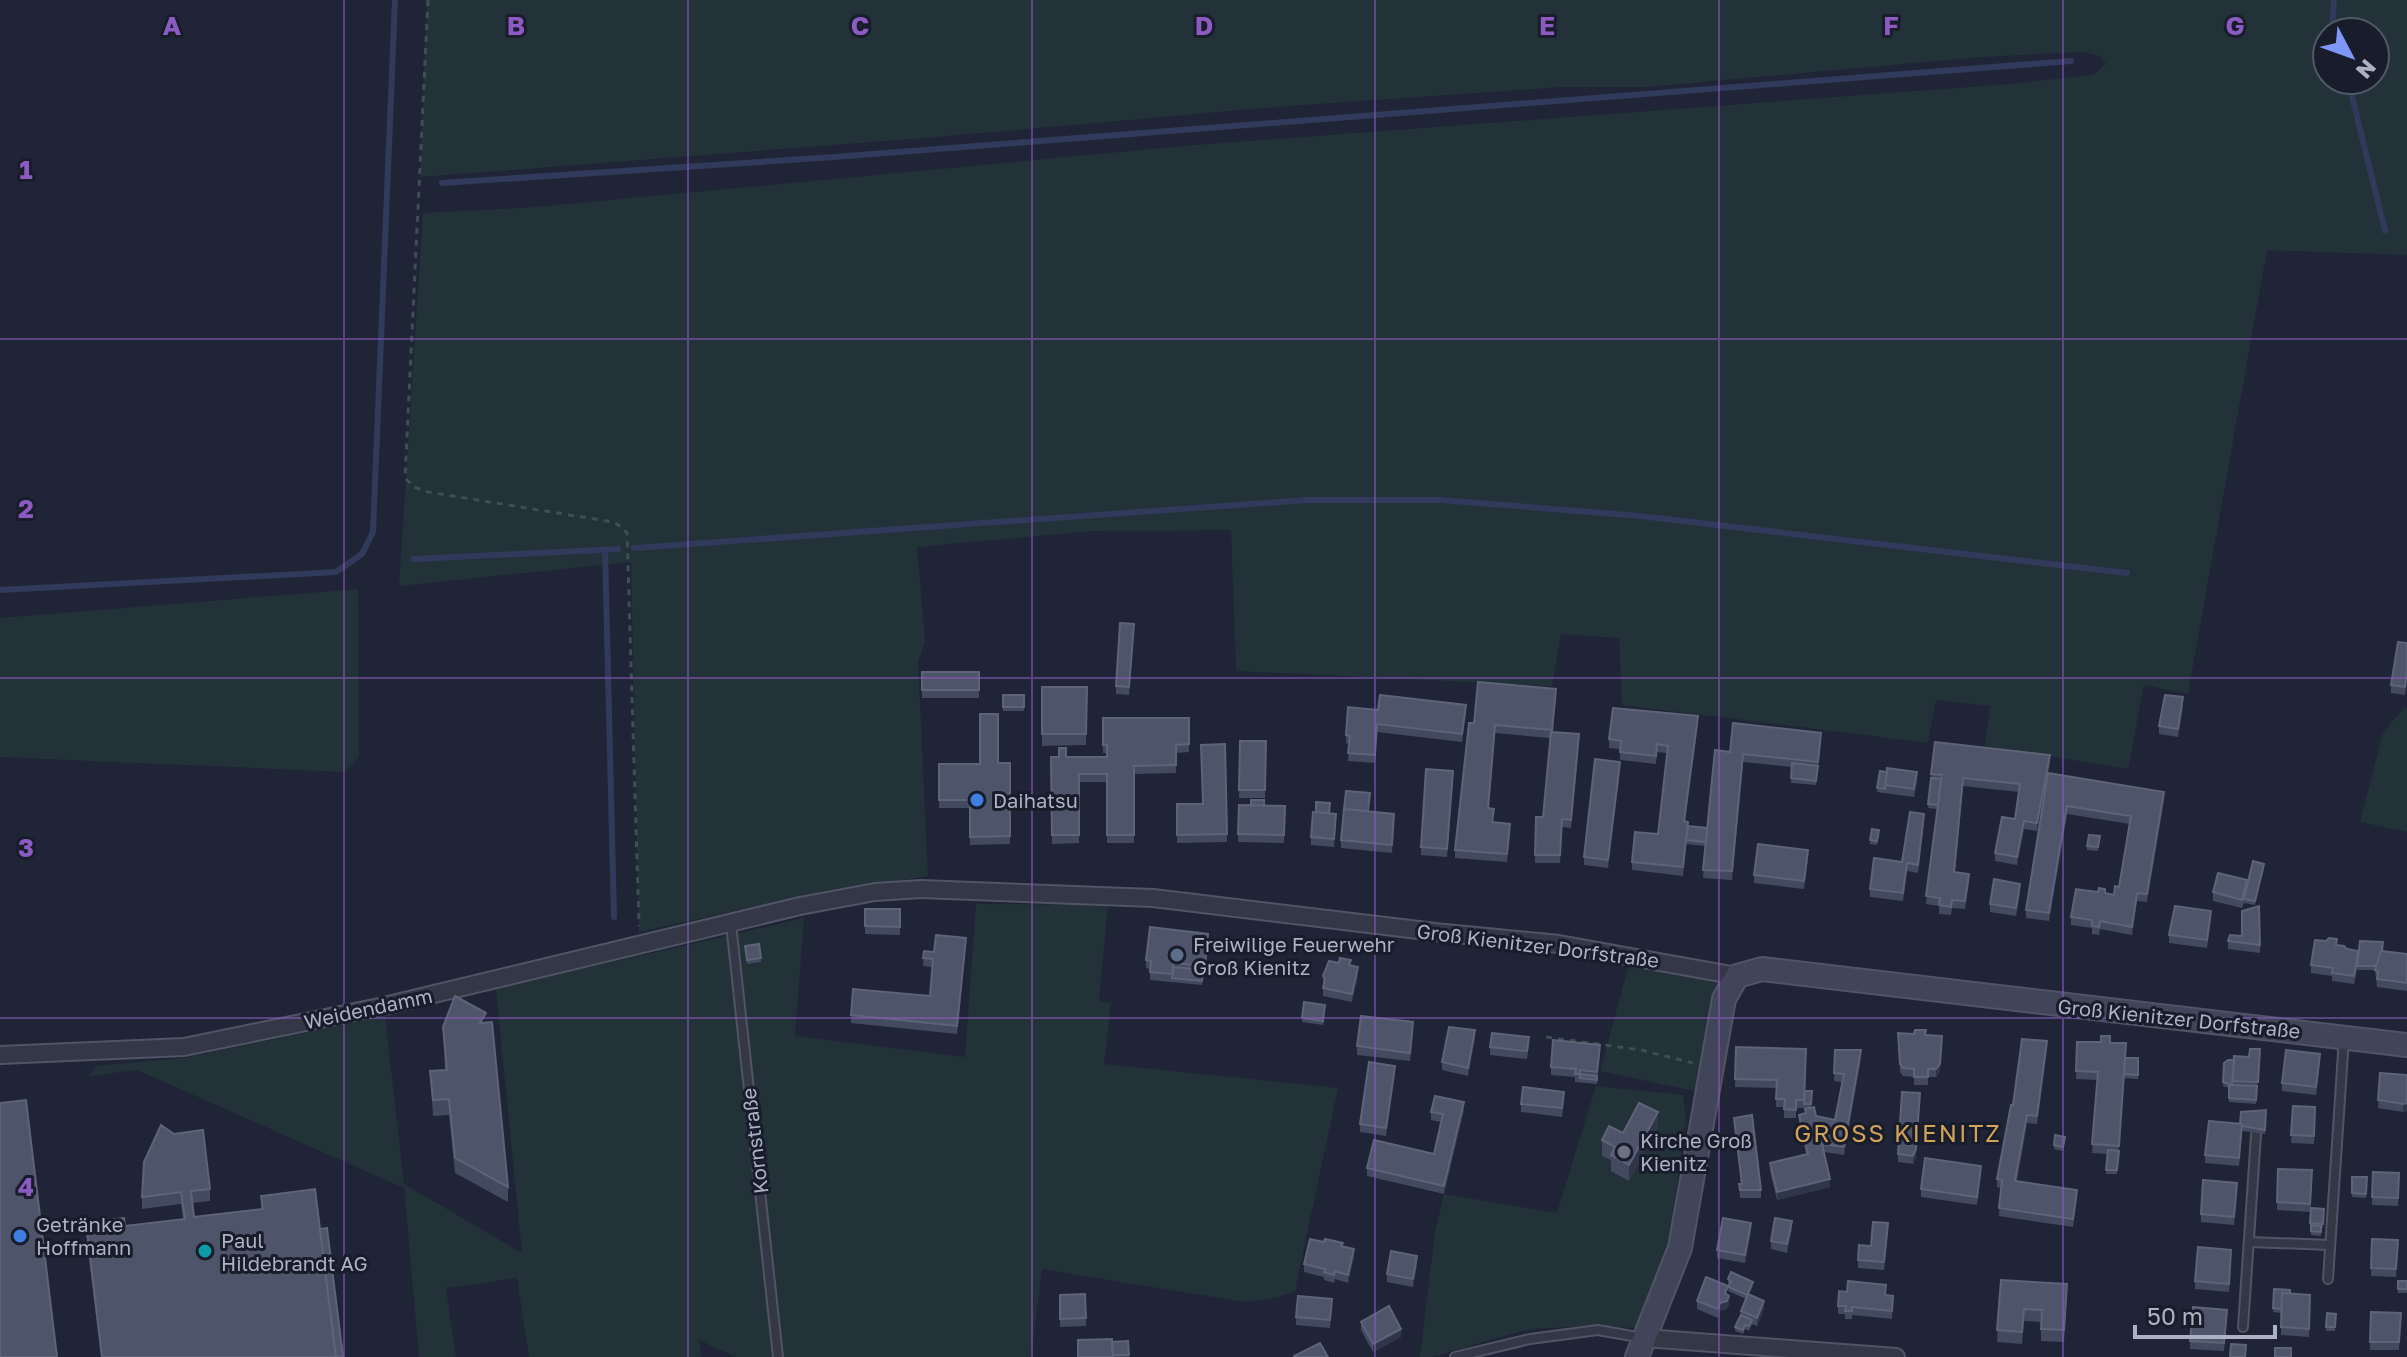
<svg xmlns="http://www.w3.org/2000/svg" width="2407" height="1357" font-family="'Golos Text',sans-serif">
  <style>
    .green { fill: #223238; fill-rule: evenodd }
    .lines { fill: none; stroke-linecap: round; stroke-linejoin: round }
    .stream { stroke: #313a5b; stroke-width: 6 }
    .service-casing { stroke: #505465; stroke-width: 12 }
    .minor-casing { stroke: #505465; stroke-width: 20 }
    .secondary-casing { stroke: #505465; stroke-width: 26 }
    .path { stroke: #3f4e55; stroke-width: 3; stroke-dasharray: 6 6; stroke-linecap: butt }
    .service { stroke: #333746; stroke-width: 8 }
    .minor { stroke: #333746; stroke-width: 16 }
    .secondary { stroke: #41455a; stroke-width: 22 }
    .wall { fill: #434a5f }
    .shaded-wall { fill: #30364a }
    .building { fill: #4e556a; stroke: #5d6378; stroke-width: 2 }
    .grid { fill: none; stroke: #8c5bc1; stroke-width: 2; stroke-opacity: 0.55 }
    .shop-dot { fill: #3f7fe0; stroke: #181c2b; stroke-width: 3 }
    .service-dot { fill: #5c6f8a; stroke: #181c2b; stroke-width: 3 }
    .worship-dot { fill: #6b7280; stroke: #181c2b; stroke-width: 3 }
    .culture-dot { fill: #0f9aa8; stroke: #181c2b; stroke-width: 3 }
    .labels { text-anchor: middle; dominant-baseline: central; stroke-width: 6; stroke-linejoin: round; paint-order: stroke }
    .poi-label { font-size: 20px; fill: #acb1c4; stroke: #181c2b; text-anchor: start }
    .street-label { font-size: 20px; fill: #acb1c4; stroke: #181c2b }
    .quarter-label { font-size: 24px; letter-spacing: 2px; fill: #d2a459; stroke: #181c2b }
    .grid-label { font-size: 26px; text-anchor: middle; font-weight: bold; fill: #8c5bc1; stroke: #181c2b; stroke-width: 6; stroke-linejoin: round; paint-order: stroke }
  </style>
  <rect width="100%" height="100%" fill="#1f2536"/>
  <g class="green">
    <path d="M427 0H2407V255L2267 250 2188 694 2144 685 2128 769 1985 746 1990 706 1936 700 1928 743 1622 705 1619 638 1561 634 1552 686 1236 671 1231 530 1093 531 917 547 925 641 918 662 928 876 802 896 639 932 631 562 399 586 423 213 536 207 1195 145 2010 84 2093 75 2106 64 2100 56 2082 52 1981 57 1648 87H1563L1275 107 937 137 420 177ZM2327 32H2375V80H2327Z"/>
    <polygon points="358,589 359,757 346,772 0,757 0,618"/>
    <polygon points="2404,708 2407,708 2407,832 2360,822 2383,733"/>
    <polygon points="976,904 1108,905 1099,1001 1111,1003 1104,1064 1338,1088 1295,1291 1278,1297 1244,1302 1042,1269 1031,1357 736,1357 699,1340 701,1357 529,1357 517,1278 446,1288 456,1357 419,1357 404,1188 137,1070 88,1076 97,1066 184,1058 385,1016 404,1184 522,1253 495,980 589,957 582,969 804,918 795,1036 965,1057"/>
    <polygon points="1631,957 1729,976 1703,1093 1600,1071"/>
    <polygon points="1596,1086 1683,1095 1686,1118 1669,1244 1637,1328 1593,1326 1529,1329 1432,1357 1420,1357 1435,1232 1444,1194 1557,1213"/>
  </g>
  <g class="lines">
    <g class="stream">
      <polyline points="2332,32 2334,0"/>
      <polyline points="2348,80 2385,231"/>
      <polyline points="442,183 834,157 2071,61"/>
      <polyline points="634,548 1307,500 1441,500 1640,516 2127,573"/>
      <polyline points="605,550 614,917"/>
      <polyline points="414,559 618,549"/>
      <polyline points="0,590 336,572 362,554 373,532 395,0"/>
    </g>
    <defs>
      <g id="service">
        <polyline points="731,924 778,1357"/>
        <polyline points="2250,1242 2330,1245"/>
        <polyline points="2328,1279 2344,1038"/>
        <polyline points="2243,1327 2256,1135"/>
        <polyline points="1455,1357 1530,1339 1598,1330 1643,1338"/>
      </g>
      <g id="minor">
        <polyline points="0,1055 184,1047 384,1006 800,906 875,892 921,889 1153,898 1435,932 1559,944 1737,976"/>
        <polyline points="1645,1338 1896,1357"/>
      </g>
      <polyline id="secondary" points="1637,1357 1680,1248 1724,999 1737,976 1762,969 2407,1045"/>
    </defs>
    <use href="#service" class="service-casing"/>
    <use href="#minor" class="minor-casing"/>
    <use href="#secondary" class="secondary-casing"/>
    <g class="path">
      <polyline points="428,0 405,478 414,487 428,492 613,522 622,527 627,533 639,926"/>
      <polyline points="1546,1037 1641,1050 1693,1063"/>
    </g>
    <use href="#service" class="service"/>
    <use href="#minor" class="minor"/>
    <use href="#secondary" class="secondary"/>
  </g>
  <g class="wall">
    <polygon points="1134,632 1129,695 1116,694 1116,686"/>
    <polygon points="2407,643 2407,680 2405,695 2391,693 2391,685"/>
    <rect x="922" y="672" width="57" height="26"/>
    <polygon points="1042,687 1087,687 1086,745 1042,746"/>
    <rect x="1003" y="695" width="21" height="16"/>
    <polygon points="1556,697 1553,732 1579,742 1571,828 1562,827 1560,863 1535,863 1536,817 1543,817 1550,738 1495,733 1489,808 1493,822 1510,832 1507,862 1455,858 1455,850 1474,723"/>
    <polygon points="2183,706 2178,737 2159,734 2159,726"/>
    <polygon points="1378,710 1466,713 1462,742 1377,732 1375,763 1348,761 1349,744 1346,743 1346,735"/>
    <polygon points="1103,718 1189,718 1189,752 1176,753 1176,773 1134,774 1134,843 1107,843 1107,782 1079,782 1079,843 1052,844 1051,757 1107,757 1107,753 1103,753"/>
    <polygon points="1698,724 1685,821 1688,826 1707,828 1730,752 1821,741 1816,785 1791,783 1792,767 1743,762 1732,880 1703,878 1706,846 1686,844 1683,876 1632,870 1632,862 1658,834 1667,753 1657,752 1656,764 1620,760 1620,749 1609,748 1609,739"/>
    <polygon points="1240,741 1266,741 1265,798 1239,798"/>
    <polygon points="1225,744 1227,842 1177,843 1177,804 1203,804"/>
    <polygon points="1010,763 1010,844 970,845 970,808 939,808 939,764"/>
    <polygon points="2050,763 2037,831 2024,829 2017,865 1995,861 1995,853 2015,819 2019,792 1963,786 1955,872 1969,882 1965,909 1952,908 1951,915 1939,914 1939,906 1926,904 1937,809 1928,808 1931,774"/>
    <polygon points="1620,770 1608,868 1584,865 1584,857"/>
    <polygon points="1880,771 1917,780 1914,797 1877,792"/>
    <polygon points="2048,773 2164,800 2147,902 2137,901 2132,935 2100,929 2099,935 2092,934 2092,928 2071,925 2071,917 2105,894 2114,895 2119,887 2130,824 2067,814 2049,921 2026,918 2026,910"/>
    <polygon points="1453,779 1447,857 1421,855 1421,847"/>
    <polygon points="1239,805 1285,806 1284,843 1238,842"/>
    <polygon points="1316,812 1329,813 1336,822 1334,847 1311,845 1311,837"/>
    <polygon points="1368,812 1394,822 1392,853 1341,848 1341,840"/>
    <polygon points="1924,822 1918,873 1907,871 1903,901 1870,897 1870,889 1902,862"/>
    <polygon points="1879,834 1877,845 1870,844 1870,840"/>
    <polygon points="2100,840 2098,851 2087,850 2087,846"/>
    <polygon points="1808,859 1804,889 1754,883 1754,875"/>
    <polygon points="2264,868 2255,905 2244,903 2242,908 2213,901 2213,892 2247,880"/>
    <polygon points="2020,892 2016,916 1990,912 1990,904"/>
    <polygon points="865,909 900,909 900,935 865,934"/>
    <polygon points="2211,919 2207,948 2169,943 2169,935"/>
    <polygon points="2228,941 2260,945 2260,953 2228,949"/>
    <polygon points="1208,942 1202,985 1150,980 1150,969 1146,968 1146,960"/>
    <polygon points="759,944 761,962 747,964 745,946"/>
    <polygon points="2337,945 2347,949 2358,951 2382,951 2407,954 2407,991 2377,987 2375,970 2357,970 2357,969 2354,984 2332,981 2332,976 2311,973 2311,965"/>
    <polygon points="966,946 957,1034 851,1023 851,1015 930,996 932,967 923,966 924,951 934,952"/>
    <polygon points="1351,965 1358,975 1352,1002 1323,996 1323,976"/>
    <polygon points="1304,1002 1325,1009 1323,1025 1302,1022"/>
    <polygon points="486,1023 508,1187 508,1202 455,1173 449,1115 433,1116 430,1071 445,1070 443,1027"/>
    <polygon points="1413,1030 1410,1061 1357,1055 1357,1046"/>
    <polygon points="1898,1033 1926,1035 1940,1072 1936,1077 1928,1077 1928,1085 1914,1085 1914,1077 1903,1076 1900,1072"/>
    <polygon points="1475,1038 1468,1076 1442,1070 1442,1062"/>
    <polygon points="2077,1042 2125,1058 2138,1058 2138,1079 2124,1078 2125,1063 2117,1174 2106,1174 2108,1154 2092,1153 2098,1080 2076,1079"/>
    <polygon points="1529,1045 1527,1059 1490,1055 1490,1047"/>
    <polygon points="1736,1047 1805,1091 1812,1091 1811,1107 1816,1116 1835,1120 1842,1082 1834,1081 1835,1050 1861,1058 1844,1155 1824,1152 1830,1187 1777,1200 1770,1171 1770,1163 1806,1154 1799,1123 1799,1115 1805,1114 1805,1109 1807,1108 1796,1108 1796,1118 1784,1118 1784,1107 1776,1107 1776,1088 1735,1087"/>
    <polygon points="2047,1049 2037,1124 2027,1123 2017,1181 2077,1198 2073,1227 1999,1216 2001,1188 1997,1187 1997,1179 2013,1105"/>
    <polygon points="2260,1049 2256,1104 2229,1102 2229,1088 2223,1086 2224,1063 2249,1057"/>
    <polygon points="1600,1053 1597,1084 1575,1082 1575,1077 1551,1075 1551,1067"/>
    <polygon points="2320,1062 2316,1095 2282,1091 2282,1083"/>
    <polygon points="2380,1073 2407,1075 2407,1111 2403,1112 2378,1108"/>
    <polygon points="1395,1074 1386,1136 1360,1132 1360,1124"/>
    <polygon points="1564,1100 1562,1117 1521,1112 1521,1104"/>
    <polygon points="2293,1106 2315,1107 2314,1144 2291,1143"/>
    <polygon points="1464,1110 1444,1194 1367,1176 1367,1168 1434,1154 1441,1122 1431,1120 1431,1112"/>
    <polygon points="2266,1110 2265,1134 2242,1131 2239,1166 2205,1163 2205,1155 2240,1124"/>
    <polygon points="1734,1118 1761,1190 1761,1198 1740,1198 1739,1184 1741,1184"/>
    <polygon points="1658,1128 1629,1181 1611,1171 1611,1160 1602,1156 1602,1140 1623,1133"/>
    <polygon points="2065,1141 2063,1151 2054,1149 2054,1145"/>
    <polygon points="1898,1154 1916,1157 1913,1164 1898,1162"/>
    <polygon points="2278,1169 2312,1170 2311,1208 2324,1209 2323,1228 2321,1228 2321,1236 2311,1235 2310,1212 2277,1210"/>
    <polygon points="2373,1172 2399,1173 2398,1206 2372,1205"/>
    <polygon points="1981,1174 1977,1205 1921,1197 1921,1189"/>
    <polygon points="2352,1177 2367,1177 2366,1198 2352,1197"/>
    <polygon points="210,1189 210,1201 192,1203 194,1217 261,1209 261,1196 320,1229 343,1357 101,1357 86,1234 86,1222 125,1226 183,1219 181,1204 142,1209 142,1197"/>
    <polygon points="2237,1191 2234,1225 2201,1222 2201,1214"/>
    <polygon points="1792,1229 1787,1253 1771,1249 1771,1241"/>
    <polygon points="1751,1231 1745,1263 1717,1258 1717,1250"/>
    <polygon points="1888,1231 1884,1270 1858,1268 1858,1260 1871,1246"/>
    <polygon points="2372,1239 2398,1240 2396,1277 2371,1276"/>
    <polygon points="1343,1246 1354,1257 1348,1283 1335,1279 1334,1283 1324,1280 1324,1277 1304,1272 1304,1264"/>
    <polygon points="2231,1258 2229,1292 2195,1289 2195,1281"/>
    <polygon points="1417,1264 1413,1287 1387,1282 1387,1274"/>
    <polygon points="1728,1279 1753,1286 1749,1294 1764,1309 1757,1326 1752,1324 1749,1331 1745,1329 1743,1334 1735,1331 1735,1327 1746,1299 1728,1291 1730,1284 1728,1283"/>
    <polygon points="2001,1280 2067,1296 2064,1342 2041,1341 2041,1322 2024,1321 2022,1344 1997,1342"/>
    <rect x="2398" y="1281" width="9" height="12"/>
    <polygon points="2274,1289 2290,1294 2310,1295 2309,1337 2281,1335 2281,1313 2273,1312"/>
    <polygon points="1085,1294 1086,1326 1060,1327 1060,1295"/>
    <polygon points="1727,1295 1729,1304 1727,1309 1720,1311 1718,1318 1697,1309 1697,1301"/>
    <polygon points="1886,1295 1893,1304 1892,1319 1852,1315 1852,1319 1845,1319 1845,1314 1838,1314 1838,1306"/>
    <polygon points="1332,1307 1330,1328 1296,1325 1296,1317"/>
    <polygon points="2371,1312 2401,1313 2399,1350 2370,1350"/>
    <polygon points="2327,1313 2336,1314 2335,1331 2326,1331"/>
    <polygon points="2227,1318 2224,1351 2190,1349 2190,1341"/>
    <polygon points="1361,1322 1401,1337 1373,1352 1361,1330"/>
    <polygon points="1128,1341 1129,1357 1078,1357 1112,1342"/>
  </g>
  <g class="shaded-wall">
    <polygon points="2183,697 2183,706 2178,737 2178,729"/>
    <polygon points="1698,716 1698,724 1684,829 1684,821"/>
    <polygon points="1743,754 1743,762 1732,880 1732,871"/>
    <polygon points="2050,755 2050,763 2037,831 2037,823"/>
    <polygon points="1620,762 1620,770 1608,868 1608,860"/>
    <polygon points="2164,792 2164,800 2147,902 2147,894"/>
    <polygon points="2067,806 2067,814 2049,921 2049,913"/>
    <polygon points="2024,821 2024,829 2017,865 2017,857"/>
    <polygon points="2137,893 2137,901 2132,935 2132,927"/>
    <polygon points="1358,967 1358,975 1352,1002 1352,994"/>
    <polygon points="1475,1030 1475,1038 1468,1076 1468,1068"/>
    <polygon points="1942,1036 1940,1072 1936,1077 1936,1069"/>
    <polygon points="2047,1041 2047,1049 2037,1124 2037,1116"/>
    <polygon points="1861,1050 1861,1058 1844,1155 1844,1147"/>
    <polygon points="1395,1066 1395,1074 1386,1136 1386,1128"/>
    <polygon points="1920,1101 1916,1157 1913,1164 1913,1156"/>
    <polygon points="1464,1102 1464,1110 1444,1194 1444,1186"/>
    <polygon points="2407,1103 2407,1111 2403,1112 2403,1104"/>
    <polygon points="1658,1112 1658,1128 1629,1181 1629,1165"/>
    <polygon points="2027,1115 2027,1123 2015,1189 2015,1181"/>
    <polygon points="1830,1179 1830,1187 1777,1200 1777,1192"/>
    <polygon points="1792,1221 1792,1229 1787,1253 1787,1244"/>
    <polygon points="1751,1223 1751,1231 1745,1263 1745,1255"/>
    <polygon points="1354,1249 1354,1257 1348,1283 1348,1275"/>
    <polygon points="1417,1256 1417,1264 1413,1287 1413,1279"/>
    <polygon points="1729,1296 1729,1304 1727,1309 1720,1311 1718,1318 1718,1309 1720,1303"/>
    <polygon points="1764,1301 1764,1309 1757,1326 1757,1318"/>
    <polygon points="1401,1329 1401,1337 1373,1352 1373,1344"/>
  </g>
  <g class="building">
    <polygon points="1120,623 1134,624 1129,687 1116,686"/>
    <polygon points="2398,642 2407,643 2407,672 2405,687 2391,685"/>
    <rect x="922" y="672" width="57" height="18"/>
    <polygon points="1478,682 1556,689 1552,730 1495,725 1488,808 1494,809 1492,822 1510,824 1507,854 1455,850 1469,723 1474,723"/>
    <polygon points="1042,687 1087,687 1086,734 1042,734"/>
    <rect x="1003" y="695" width="21" height="12"/>
    <polygon points="1380,695 1466,705 1462,734 1377,724 1375,755 1348,753 1350,736 1346,735 1348,707 1378,710"/>
    <polygon points="2165,695 2183,697 2178,729 2159,726"/>
    <polygon points="1613,708 1698,716 1684,821 1688,822 1683,867 1632,862 1635,832 1658,834 1668,746 1657,744 1656,756 1620,752 1621,741 1609,739"/>
    <polygon points="980,714 998,714 998,763 1010,763 1010,836 970,837 970,800 939,800 939,764 980,764"/>
    <polygon points="1103,718 1189,718 1189,744 1176,745 1176,765 1134,766 1134,835 1107,835 1107,774 1079,774 1079,835 1052,835 1051,757 1059,757 1059,748 1066,748 1066,757 1107,757 1107,745 1103,745"/>
    <polygon points="1733,723 1821,733 1818,762 1743,754 1732,871 1703,870 1715,750 1730,752"/>
    <polygon points="1551,732 1579,734 1571,820 1562,819 1560,855 1535,855 1536,817 1543,817"/>
    <polygon points="1240,741 1266,741 1265,790 1239,790"/>
    <polygon points="1935,742 2050,755 2037,823 2024,821 2017,857 1995,853 2002,817 2015,819 2020,784 1963,778 1954,872 1969,874 1965,901 1952,900 1951,907 1939,905 1940,898 1926,896 1942,775 1931,774"/>
    <polygon points="1225,744 1227,834 1177,835 1177,804 1203,804 1201,745"/>
    <polygon points="1595,759 1620,762 1608,860 1584,857"/>
    <polygon points="1792,763 1818,766 1816,781 1791,778"/>
    <polygon points="1887,768 1917,772 1914,789 1885,785"/>
    <polygon points="1426,769 1453,771 1447,849 1421,847"/>
    <polygon points="1880,771 1887,772 1885,789 1877,788"/>
    <polygon points="2048,773 2164,792 2147,894 2137,893 2132,927 2100,921 2099,927 2092,926 2092,920 2071,917 2076,889 2098,892 2099,888 2105,889 2105,893 2114,895 2115,886 2119,887 2131,816 2117,814 2067,806 2049,913 2026,910"/>
    <polygon points="1931,778 1941,779 1938,805 1928,804"/>
    <polygon points="1346,791 1370,793 1368,811 1344,809"/>
    <rect x="1251" y="800" width="13" height="6"/>
    <polygon points="1316,802 1330,803 1329,813 1316,812"/>
    <polygon points="1239,805 1285,806 1284,835 1238,834"/>
    <polygon points="1344,809 1394,814 1392,845 1341,840"/>
    <polygon points="1313,812 1336,814 1334,839 1311,837"/>
    <polygon points="1910,812 1924,814 1918,865 1907,863 1903,893 1870,889 1874,858 1902,862"/>
    <polygon points="1688,826 1707,828 1706,842 1686,840"/>
    <polygon points="1872,829 1879,830 1877,841 1870,840"/>
    <polygon points="2089,835 2100,836 2098,847 2087,846"/>
    <polygon points="1758,844 1808,850 1804,881 1754,875"/>
    <polygon points="2253,861 2264,864 2255,901 2244,899"/>
    <polygon points="2218,873 2247,880 2242,900 2213,892"/>
    <polygon points="1994,879 2020,884 2016,908 1990,904"/>
    <polygon points="2175,906 2211,911 2207,940 2169,935"/>
    <polygon points="2259,906 2260,945 2228,941 2230,935 2242,936 2242,911"/>
    <polygon points="865,909 900,909 900,927 865,926"/>
    <polygon points="1150,927 1208,934 1205,966 1173,963 1172,974 1150,972 1151,961 1146,960"/>
    <polygon points="936,935 966,938 957,1026 851,1015 853,989 930,996 933,959 923,958 924,951 934,952"/>
    <polygon points="2329,938 2337,939 2336,945 2344,946 2347,949 2358,951 2354,976 2332,973 2333,968 2311,965 2315,940 2326,941"/>
    <polygon points="2360,941 2383,942 2382,951 2376,966 2357,966"/>
    <polygon points="759,944 761,958 747,960 745,946"/>
    <polygon points="2381,951 2407,954 2407,983 2377,979 2378,972 2375,970"/>
    <polygon points="1340,958 1351,960 1349,965 1358,967 1352,994 1323,988 1325,979 1323,976 1329,961 1339,963"/>
    <polygon points="1174,967 1204,970 1202,981 1172,978"/>
    <polygon points="455,996 486,1013 480,1023 492,1022 508,1187 455,1158 449,1099 433,1100 430,1071 447,1070 443,1027"/>
    <polygon points="1304,1002 1325,1005 1323,1021 1302,1018"/>
    <polygon points="1361,1016 1413,1022 1410,1053 1357,1046"/>
    <polygon points="1449,1027 1475,1030 1468,1068 1442,1062"/>
    <polygon points="1915,1030 1926,1030 1925,1035 1942,1036 1940,1064 1936,1069 1928,1069 1928,1077 1914,1077 1914,1069 1903,1068 1900,1064 1898,1033 1914,1034"/>
    <polygon points="1492,1033 1529,1037 1527,1051 1490,1047"/>
    <polygon points="2101,1036 2110,1036 2110,1043 2126,1043 2119,1146 2092,1144 2098,1072 2076,1071 2077,1042 2101,1042"/>
    <polygon points="2022,1039 2047,1041 2037,1116 2027,1115 2015,1181 2077,1190 2073,1219 1999,1208 2002,1180 1997,1179 2011,1105 2013,1105"/>
    <polygon points="1553,1040 1600,1045 1597,1072 1580,1070 1580,1074 1575,1074 1576,1069 1551,1067"/>
    <polygon points="1736,1047 1806,1049 1804,1100 1796,1100 1796,1110 1784,1109 1785,1099 1776,1099 1777,1080 1735,1079"/>
    <polygon points="2250,1049 2260,1049 2258,1082 2232,1081 2234,1056 2249,1057"/>
    <polygon points="1835,1050 1861,1050 1844,1147 1822,1144 1830,1179 1777,1192 1770,1163 1808,1154 1799,1115 1806,1113 1805,1109 1814,1107 1816,1116 1835,1120 1844,1074 1834,1073"/>
    <polygon points="2286,1050 2320,1054 2316,1087 2282,1083"/>
    <polygon points="2125,1058 2138,1058 2138,1075 2124,1074"/>
    <polygon points="2228,1060 2234,1060 2232,1085 2223,1082 2224,1063"/>
    <polygon points="1369,1062 1395,1066 1386,1128 1360,1124"/>
    <polygon points="2380,1073 2407,1075 2407,1103 2403,1104 2378,1100"/>
    <polygon points="1580,1074 1597,1076 1597,1080 1580,1078"/>
    <polygon points="2229,1085 2257,1086 2256,1100 2229,1098"/>
    <polygon points="1523,1087 1564,1092 1562,1108 1521,1104"/>
    <polygon points="1805,1091 1812,1091 1811,1104 1804,1104"/>
    <polygon points="1902,1092 1920,1093 1916,1149 1913,1156 1898,1154"/>
    <polygon points="1435,1096 1464,1102 1444,1186 1367,1168 1374,1140 1434,1154 1443,1114 1431,1112"/>
    <polygon points="26,1100 57,1357 0,1357 0,1103"/>
    <polygon points="1639,1103 1658,1112 1629,1165 1611,1155 1615,1147 1602,1140 1609,1126 1623,1133"/>
    <polygon points="2293,1106 2315,1107 2314,1136 2291,1135"/>
    <polygon points="2266,1110 2265,1130 2242,1126 2242,1124 2240,1124 2241,1112"/>
    <polygon points="1752,1115 1761,1190 1740,1190 1739,1184 1742,1184 1734,1118"/>
    <polygon points="2209,1121 2242,1124 2239,1158 2205,1155"/>
    <polygon points="161,1125 174,1134 203,1130 210,1189 191,1191 194,1217 263,1209 261,1196 315,1189 336,1357 102,1357 86,1222 124,1218 125,1226 185,1219 181,1192 142,1197 144,1162"/>
    <polygon points="2055,1135 2065,1137 2063,1147 2054,1145"/>
    <polygon points="2108,1150 2119,1151 2117,1170 2106,1170"/>
    <polygon points="1925,1158 1981,1166 1977,1197 1921,1189"/>
    <polygon points="2278,1169 2312,1170 2310,1204 2277,1202"/>
    <polygon points="2373,1172 2399,1173 2398,1198 2372,1197"/>
    <polygon points="2352,1177 2367,1177 2366,1194 2352,1193"/>
    <polygon points="2203,1180 2237,1183 2234,1217 2201,1214"/>
    <polygon points="2311,1208 2324,1209 2323,1224 2310,1223"/>
    <polygon points="1723,1218 1751,1223 1745,1255 1717,1250"/>
    <polygon points="1775,1218 1792,1221 1787,1244 1771,1241"/>
    <polygon points="1873,1222 1888,1223 1884,1262 1858,1260 1859,1245 1871,1246"/>
    <polygon points="2311,1225 2321,1226 2321,1232 2311,1231"/>
    <polygon points="327,1228 343,1357 336,1357 320,1229"/>
    <polygon points="1310,1239 1324,1242 1325,1239 1343,1243 1341,1246 1354,1249 1348,1275 1335,1271 1334,1275 1324,1272 1325,1269 1304,1264"/>
    <polygon points="2372,1239 2398,1240 2396,1269 2371,1268"/>
    <polygon points="2198,1247 2231,1250 2229,1284 2195,1281"/>
    <polygon points="1391,1251 1417,1256 1413,1279 1387,1274"/>
    <polygon points="1731,1272 1753,1282 1747,1295 1728,1287 1731,1281 1728,1279"/>
    <polygon points="1706,1277 1728,1286 1725,1293 1729,1296 1727,1301 1720,1303 1718,1309 1697,1301"/>
    <polygon points="2001,1280 2067,1284 2064,1330 2041,1329 2042,1310 2024,1309 2022,1332 1997,1330"/>
    <polygon points="1848,1281 1886,1285 1885,1295 1893,1296 1892,1311 1852,1307 1852,1311 1845,1311 1846,1306 1838,1306 1839,1291 1847,1292"/>
    <rect x="2398" y="1281" width="9" height="8"/>
    <polygon points="2274,1289 2290,1290 2290,1294 2282,1293 2282,1309 2273,1308"/>
    <polygon points="2282,1293 2310,1295 2309,1329 2281,1327"/>
    <polygon points="1085,1294 1086,1318 1060,1319 1060,1295"/>
    <polygon points="1748,1294 1764,1301 1757,1318 1741,1311"/>
    <polygon points="1298,1296 1332,1299 1330,1320 1296,1317"/>
    <polygon points="1389,1306 1401,1329 1373,1344 1361,1322"/>
    <polygon points="2193,1307 2227,1310 2224,1343 2190,1341"/>
    <polygon points="2371,1312 2401,1313 2399,1342 2370,1342"/>
    <polygon points="2327,1313 2336,1314 2335,1327 2326,1327"/>
    <polygon points="1741,1315 1752,1320 1749,1326 1745,1325 1743,1330 1735,1327"/>
    <polygon points="1112,1339 1113,1357 1078,1357 1078,1340"/>
    <polygon points="1128,1341 1129,1355 1113,1355 1112,1342"/>
    <polygon points="1320,1343 1328,1357 1294,1357 1294,1356"/>
    <polygon points="2231,1344 2246,1345 2245,1357 2230,1357"/>
    <rect x="2275" y="1348" width="16" height="9"/>
  </g>
  <path class="grid" d="M344 0V1357M688 0V1357M1032 0V1357M1375 0V1357M1719 0V1357M2063 0V1357M0 339H2407M0 678H2407M0 1018H2407"/>
  <g class="shop-dot">
    <circle cx="977" cy="800" r="8"/>
    <circle cx="20" cy="1236" r="8"/>
  </g>
  <circle class="service-dot" cx="1177" cy="955" r="8"/>
  <circle class="worship-dot" cx="1624" cy="1152" r="8"/>
  <circle class="culture-dot" cx="205" cy="1251" r="8"/>
  <g class="labels">
    <g class="poi-label">
      <text x="993" y="800">Daihatsu</text>
      <text x="1193" y="944">Freiwilige Feuerwehr<tspan x="1193" dy="23">Groß Kienitz</tspan></text>
      <text x="1640" y="1140">Kirche Groß<tspan x="1640" dy="23">Kienitz</tspan></text>
      <text x="36" y="1224">Getränke<tspan x="36" dy="23">Hoffmann</tspan></text>
      <text x="221" y="1240">Paul<tspan x="221" dy="23">Hildebrandt AG</tspan></text>
    </g>
    <g class="street-label">
      <text transform="translate(1538 945) rotate(7)">Groß Kienitzer Dorfstraße</text>
      <text transform="translate(368 1008) rotate(-12)">Weidendamm</text>
      <text transform="translate(2179 1018) rotate(6)">Groß Kienitzer Dorfstraße</text>
      <text transform="translate(754 1141) rotate(-97)">Kornstraße</text>
    </g>
    <g class="quarter-label">
      <text x="1898" y="1132">GROSS KIENITZ</text>
    </g>
  </g>
  <g class="grid-label">
    <text x="172" y="35">A</text>
    <text x="516" y="35">B</text>
    <text x="860" y="35">C</text>
    <text x="1204" y="35">D</text>
    <text x="1547" y="35">E</text>
    <text x="1891" y="35">F</text>
    <text x="2235" y="35">G</text>
    <text x="26" y="179">1</text>
    <text x="26" y="518">2</text>
    <text x="26" y="857">3</text>
    <text x="26" y="1196">4</text>
  </g>
  <g transform="translate(2351 56) rotate(131)"><circle r="38" fill="#181c2b" stroke="#535868" stroke-width="2"/>
  <path d="M0-6L14 30L0 20L-14 30Z" fill="#7e96f7"/>
  <text y="-12" font-size="22" font-weight="bold" text-anchor="middle" fill="#acb1c4">N</text>
  </g>
  <path d="M2135 1325v12h140v-12" fill="none" stroke="#acb1c4" stroke-width="4"/>
  <text x="2147" y="1325" font-size="24" fill="#acb1c4" stroke="#181c2b" stroke-width="6" paint-order="stroke">50 m</text>
</svg>
